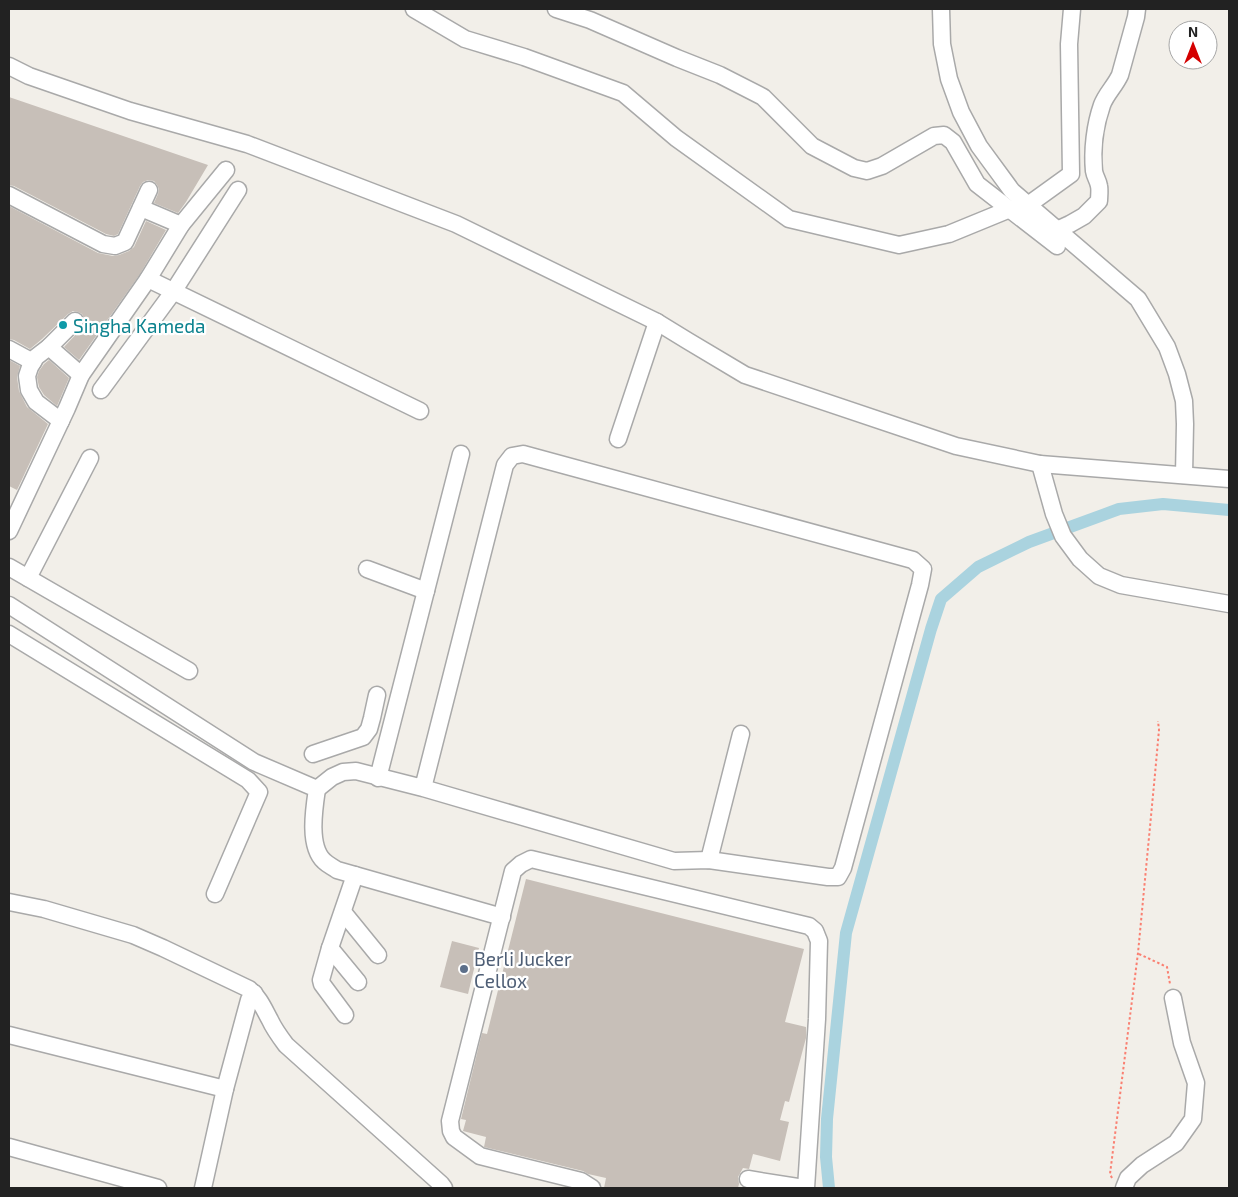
<svg xmlns="http://www.w3.org/2000/svg" width="1238" height="1197" font-family="'Exo 2',sans-serif">
  <style>
    .lines { fill: none; stroke-linecap: round; stroke-linejoin: round }
    .canal { stroke: #aad3df; stroke-width: 12 }
    .building { fill: #c7bfb8 }
    .minor-casing { stroke: #a9a9a9; stroke-width: 19 }
    .path { stroke: #fa8072; stroke-width: 2; stroke-dasharray: 2.5 2.5; stroke-linecap: butt }
    .minor { stroke: #fff; stroke-width: 16 }
    .culture-dot { fill: #0f9aa8; stroke: #fff; stroke-width: 2 }
    .service-dot { fill: #5c6f8a; stroke: #fff; stroke-width: 2 }
    .labels { text-anchor: middle; dominant-baseline: central; stroke-width: 4.5; stroke-linejoin: round; paint-order: stroke }
    .culture-label { font-size: 19px; fill: #0d838f; stroke: #fff; text-anchor: start }
    .service-label { font-size: 19px; fill: #4e5e75; stroke: #fff; text-anchor: start }
  </style>
  <rect width="100%" height="100%" fill="#f2efe9"/>
  <g class="lines">
    <polyline class="canal" points="829,1188 826,1157 827,1119 846,933 931,629 941,599 978,567 1029,542 1119,509 1163,504 1229,510"/>
  </g>
  <g class="building">
    <polygon points="9,97 208,165 186,202 178,213 154,203 158,194 159,189 157,185 154,181 148,180 143,182 140,186 118,234 114,236 106,234 14,186 9,185"/>
    <polygon points="9,206 98,253 113,256 119,255 129,251 134,247 146,221 166,230 140,274 79,360 64,347 82,328 84,324 84,318 82,314 78,312 73,311 68,314 42,339 30,349 14,340 9,339"/>
    <polygon points="9,360 20,366 17,377 19,391 27,407 48,424 17,490 9,486"/>
    <polygon points="49,360 69,378 57,406 44,395 39,387 37,377 39,371 44,364"/>
    <polygon points="526,879 804,949 785,1022 806,1027 806,1038 789,1102 785,1101 780,1120 789,1122 780,1161 753,1154 749,1169 743,1168 738,1177 739,1184 738,1188 604,1188 606,1178 588,1174 583,1171 484,1147 486,1137 463,1131 466,1120 461,1119 482,1033 487,1034"/>
    <polygon points="452,941 479,948 468,994 440,987"/>
  </g>
  <g class="lines">
    <defs>
      <g id="minor">
        <polyline points="414,9 465,39 524,57 623,93 676,138 789,219 899,245 949,234 1010,209 1028,205 1071,174 1069,44 1072,9"/>
        <polyline points="556,9 590,20 677,58 720,75 763,97 812,146 854,168 867,171 882,166 934,136 944,135 953,142 977,184 1057,246"/>
        <polyline points="941,9 942,44 949,79 961,112 979,146 1012,191 1138,299 1167,347 1177,374 1184,401 1185,424 1184,475"/>
        <polyline points="9,66 29,76 130,111 247,144 456,224 657,322 688,341 745,375 956,446 1040,464 1229,479"/>
        <polyline points="9,195 103,244 115,246 125,242 149,190"/>
        <polyline points="141,208 181,225"/>
        <path d="M1057 230 1070 224 1084 216 1099 201C1099 197 1100 190 1099 186 1098 180 1095 177 1094 171 1092 150 1095 125 1102 105 1106 94 1115 86 1120 75L1136 17 1137 9"/>
        <polyline points="148,279 420,411"/>
        <polyline points="49,347 81,375"/>
        <polyline points="9,349 33,362"/>
        <polyline points="101,390 173,292 238,190"/>
        <polyline points="61,421 36,402 29,390 27,376 30,367 36,357 49,347 75,321"/>
        <polyline points="618,439 657,322"/>
        <polyline points="1040,464 1054,514 1063,536 1080,559 1099,576 1121,585 1229,604"/>
        <polyline points="9,531 67,408 81,375 148,279 181,225 226,170"/>
        <polyline points="9,567 189,671"/>
        <polyline points="367,569 426,591"/>
        <polyline points="28,578 90,458"/>
        <path d="M9 605 254 762 317 789C314 809 308 846 324 861 328 865 333 867 337 870L502 917"/>
        <polyline points="9,634 248,780 259,792 215,894"/>
        <polyline points="313,754 363,737 369,729 372,718 377,695"/>
        <polyline points="378,778 461,454"/>
        <polyline points="317,789 332,777 343,772 356,771 423,788 674,861 709,860 828,877 838,877 843,868 920,585 923,569 913,560 523,454 512,456 505,465 423,788"/>
        <polyline points="709,860 741,734"/>
        <path d="M9 902 44 909 133 935 163 948 249 989C259 997 264 1009 270 1020 274 1029 280 1037 286 1045L441 1184 444 1188"/>
        <polyline points="343,912 378,955"/>
        <polyline points="330,948 358,982"/>
        <polyline points="345,1015 322,984 321,980 330,948 355,875"/>
        <polyline points="9,1035 225,1089"/>
        <polyline points="9,1147 158,1188"/>
        <polyline points="748,1179 804,1188"/>
        <polyline points="203,1188 225,1089 249,1000 254,993"/>
        <polyline points="592,1188 581,1181 480,1156 454,1137 451,1131 450,1121 513,871 521,864 531,859 809,926 815,931 819,941 817,1019 806,1188"/>
        <polyline points="1124,1188 1128,1178 1142,1165 1176,1143 1193,1119 1196,1083 1182,1043 1173,998"/>
      </g>
    </defs>
    <use href="#minor" class="minor-casing"/>
    <g class="path">
      <polyline points="1139,954 1167,967 1170,984"/>
      <polyline points="1112,1178 1110,1174 1138,953 1155,774 1159,730 1158,721"/>
    </g>
    <use href="#minor" class="minor"/>
  </g>
  <circle class="culture-dot" cx="63" cy="325" r="5"/>
  <circle class="service-dot" cx="464" cy="969" r="5"/>
  <g class="labels">
    <g class="culture-label">
      <text x="73" y="325">Singha Kameda</text>
    </g>
    <g class="service-label">
      <text x="474" y="958">Berli Jucker<tspan x="474" dy="22">Cellox</tspan></text>
    </g>
  </g>
  <rect width="1238" height="1197" fill="none" stroke="#222222" stroke-width="20"/>
  <g transform="translate(1193 45)"><circle r="24" fill="#ffffff" stroke="#a7a7a7"/>
  <path d="M0-4L9 19L0 12L-9 19Z" fill="#d40000"/>
  <text y="-8" font-size="14" font-weight="bold" text-anchor="middle" fill="#222222">N</text>
  </g>
</svg>
